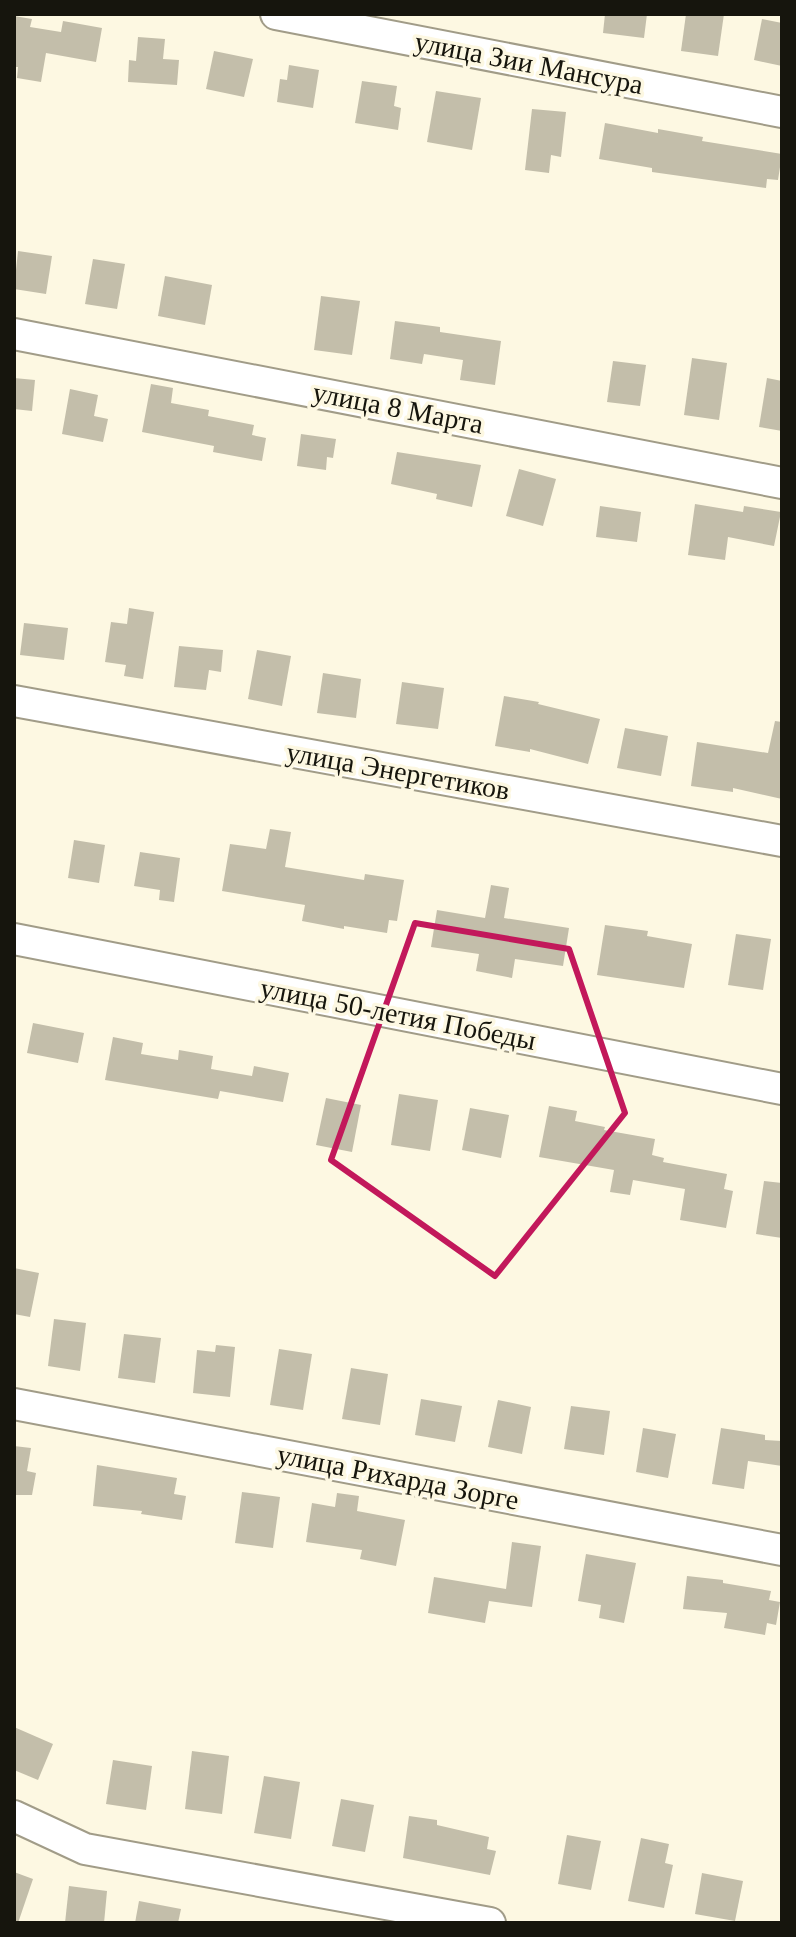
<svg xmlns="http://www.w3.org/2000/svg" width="796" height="1937" font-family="Georgia,serif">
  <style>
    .building { fill: #c3beaa }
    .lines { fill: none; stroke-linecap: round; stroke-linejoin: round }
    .minor-casing { stroke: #a19c88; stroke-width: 34 }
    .minor { stroke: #fff; stroke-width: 30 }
    .marked { fill: none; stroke: #c2185b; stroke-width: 6; stroke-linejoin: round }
    .labels { text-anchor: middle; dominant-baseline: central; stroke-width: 7; stroke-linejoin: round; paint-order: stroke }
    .street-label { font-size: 28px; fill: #16150d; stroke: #fdf8e2 }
  </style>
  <rect width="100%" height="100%" fill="#fdf8e2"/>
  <g class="building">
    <polygon points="605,14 647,14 644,38 603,33"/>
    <polygon points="686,14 724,14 718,56 681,51"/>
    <polygon points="14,16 32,19 30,27 61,32 63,21 102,28 96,62 46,53 41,82 17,78 18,67 14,67"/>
    <polygon points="762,19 782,23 782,66 754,60"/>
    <polygon points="138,37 165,39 163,59 179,60 177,85 128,82 129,60 136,61"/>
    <polygon points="214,51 253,59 244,97 206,89"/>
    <polygon points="289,65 319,70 313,108 277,102 280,79 287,80"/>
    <polygon points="362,81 397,86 394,106 401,108 398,130 355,123"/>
    <polygon points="436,91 481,98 472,150 427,142"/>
    <polygon points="532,109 566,112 561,157 551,155 549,173 525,170"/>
    <polygon points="605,123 658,133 658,129 703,137 702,141 782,154 778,180 767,179 766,188 652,172 652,168 599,159"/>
    <polygon points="18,251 52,256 46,294 14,289"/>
    <polygon points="93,259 125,264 117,309 85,304"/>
    <polygon points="165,276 212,285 205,325 158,316"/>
    <polygon points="321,296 360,301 352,355 314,350"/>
    <polygon points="395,321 440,327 440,332 501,341 495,385 460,380 463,360 424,354 422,364 390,359"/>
    <polygon points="692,358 727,363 719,420 684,415"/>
    <polygon points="613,361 646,365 640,406 607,402"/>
    <polygon points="14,378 35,380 32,411 14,409"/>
    <polygon points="767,378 782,381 782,431 759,427"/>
    <polygon points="151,384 173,388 171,403 209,410 208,416 254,425 252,435 266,438 262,461 213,452 214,446 142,432"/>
    <polygon points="70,389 98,395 94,416 108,419 103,442 62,434"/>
    <polygon points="301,434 336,439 333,458 327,457 326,470 297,466"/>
    <polygon points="397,452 481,465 472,507 436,499 437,494 391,484"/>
    <polygon points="519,469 556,479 543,526 506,516"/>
    <polygon points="695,504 743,512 744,506 781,512 774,546 728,537 725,560 688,555"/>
    <polygon points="600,506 641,512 637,542 596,537"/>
    <polygon points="129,608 154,612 143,679 124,676 126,665 105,662 111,622 127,624"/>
    <polygon points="24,623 68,628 64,660 20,655"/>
    <polygon points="179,646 223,650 221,672 209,670 206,690 174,687"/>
    <polygon points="257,650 291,656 282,706 248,699"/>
    <polygon points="323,673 361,679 356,718 317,713"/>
    <polygon points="402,682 444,688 438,729 396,724"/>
    <polygon points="504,696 539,702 538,704 600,719 588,764 530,749 530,752 495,746"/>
    <polygon points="775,721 782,722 782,799 733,788 733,792 691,786 697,742 768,753"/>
    <polygon points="625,728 668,736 661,776 617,768"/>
    <polygon points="270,829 291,832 285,867 364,880 365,874 404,880 397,921 389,920 387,933 344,926 344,929 302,921 305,905 222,891 230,844 266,849"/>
    <polygon points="74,840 105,845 99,883 68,878"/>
    <polygon points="140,852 180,858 174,902 159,900 160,890 134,886"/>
    <polygon points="491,885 509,888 504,918 569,928 563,966 515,959 512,978 476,971 479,954 431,947 437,910 485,918"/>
    <polygon points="605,925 648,931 647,936 692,944 684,988 597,975"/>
    <polygon points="736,934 771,939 763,990 728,985"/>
    <polygon points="33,1023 84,1033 78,1063 27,1053"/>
    <polygon points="113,1037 143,1043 141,1054 178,1060 179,1050 213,1056 211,1069 252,1076 254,1066 289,1073 283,1102 220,1091 218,1099 105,1080"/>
    <polygon points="399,1094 438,1100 430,1151 391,1145"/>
    <polygon points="326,1098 361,1105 352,1152 316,1145"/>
    <polygon points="549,1106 577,1111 575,1121 605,1127 604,1130 655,1139 652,1155 664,1158 663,1162 727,1174 724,1189 733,1191 726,1228 680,1220 685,1189 633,1180 630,1195 610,1192 614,1170 539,1157"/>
    <polygon points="470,1108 509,1115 501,1158 462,1150"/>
    <polygon points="764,1181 782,1183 782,1238 756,1234"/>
    <polygon points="14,1268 39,1273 30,1317 14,1314"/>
    <polygon points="54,1319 86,1323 80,1371 48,1366"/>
    <polygon points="124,1334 161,1338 155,1383 118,1378"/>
    <polygon points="216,1345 235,1347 230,1397 193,1393 197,1350 215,1352"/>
    <polygon points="279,1349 312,1354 303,1410 270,1405"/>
    <polygon points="351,1368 388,1374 380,1425 342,1419"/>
    <polygon points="421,1399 462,1406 455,1442 415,1435"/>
    <polygon points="498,1400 531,1407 522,1454 488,1447"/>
    <polygon points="571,1406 610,1411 604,1455 564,1449"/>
    <polygon points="643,1428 676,1434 668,1478 636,1472"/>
    <polygon points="721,1428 765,1435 765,1440 782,1441 782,1466 748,1461 744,1489 712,1484"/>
    <polygon points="14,1446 31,1448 27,1471 36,1473 32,1495 14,1495"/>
    <polygon points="97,1465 177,1478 174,1494 186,1496 182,1520 141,1514 142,1511 93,1506"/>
    <polygon points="242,1492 280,1497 273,1548 235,1543"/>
    <polygon points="337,1493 359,1496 357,1511 405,1520 396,1566 360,1559 362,1550 306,1542 312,1503 335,1507"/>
    <polygon points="512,1542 541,1546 532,1607 489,1601 485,1623 428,1613 434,1577 506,1589"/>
    <polygon points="586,1554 636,1563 624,1623 599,1618 601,1605 578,1601"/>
    <polygon points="687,1576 723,1580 723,1583 771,1591 769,1600 780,1602 776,1625 767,1623 765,1635 724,1628 727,1613 683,1609"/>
    <polygon points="14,1727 53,1744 38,1780 14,1770"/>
    <polygon points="192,1751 229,1756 222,1814 185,1809"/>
    <polygon points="113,1760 152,1766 146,1810 106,1804"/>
    <polygon points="264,1776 300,1782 291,1839 254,1833"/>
    <polygon points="341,1799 374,1805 365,1852 332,1846"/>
    <polygon points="409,1816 437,1820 437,1825 489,1837 487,1849 496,1851 490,1875 403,1858"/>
    <polygon points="567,1835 601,1841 591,1890 558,1884"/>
    <polygon points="641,1838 669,1844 665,1863 673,1865 664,1908 628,1901"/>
    <polygon points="14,1872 33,1879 18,1923 14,1923"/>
    <polygon points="702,1873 743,1881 735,1921 695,1914"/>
    <polygon points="69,1886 107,1891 104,1923 65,1923"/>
    <polygon points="139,1901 181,1909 178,1923 135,1923"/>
  </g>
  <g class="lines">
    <defs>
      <g id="minor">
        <polyline points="276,14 782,112"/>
        <polyline points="14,334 782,483"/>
        <polyline points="14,701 782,841"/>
        <polyline points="14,939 782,1089"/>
        <polyline points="14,1404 782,1550"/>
        <polyline points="14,1816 85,1849 490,1923"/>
      </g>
    </defs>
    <use href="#minor" class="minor-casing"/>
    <use href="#minor" class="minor"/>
  </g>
  <path class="marked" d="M415 923 569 949 625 1113 495 1276 331 1160Z"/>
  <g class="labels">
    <g class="street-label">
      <text transform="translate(529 63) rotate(11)">улица Зии Мансура</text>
      <text transform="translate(398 408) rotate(11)">улица 8 Марта</text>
      <text transform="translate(398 771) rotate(10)">улица Энергетиков</text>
      <text transform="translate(398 1014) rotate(11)">улица 50-летия Победы</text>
      <text transform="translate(398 1477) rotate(11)">улица Рихарда Зорге</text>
    </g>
  </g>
  <rect width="796" height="1937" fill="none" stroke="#16150d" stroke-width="32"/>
</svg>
